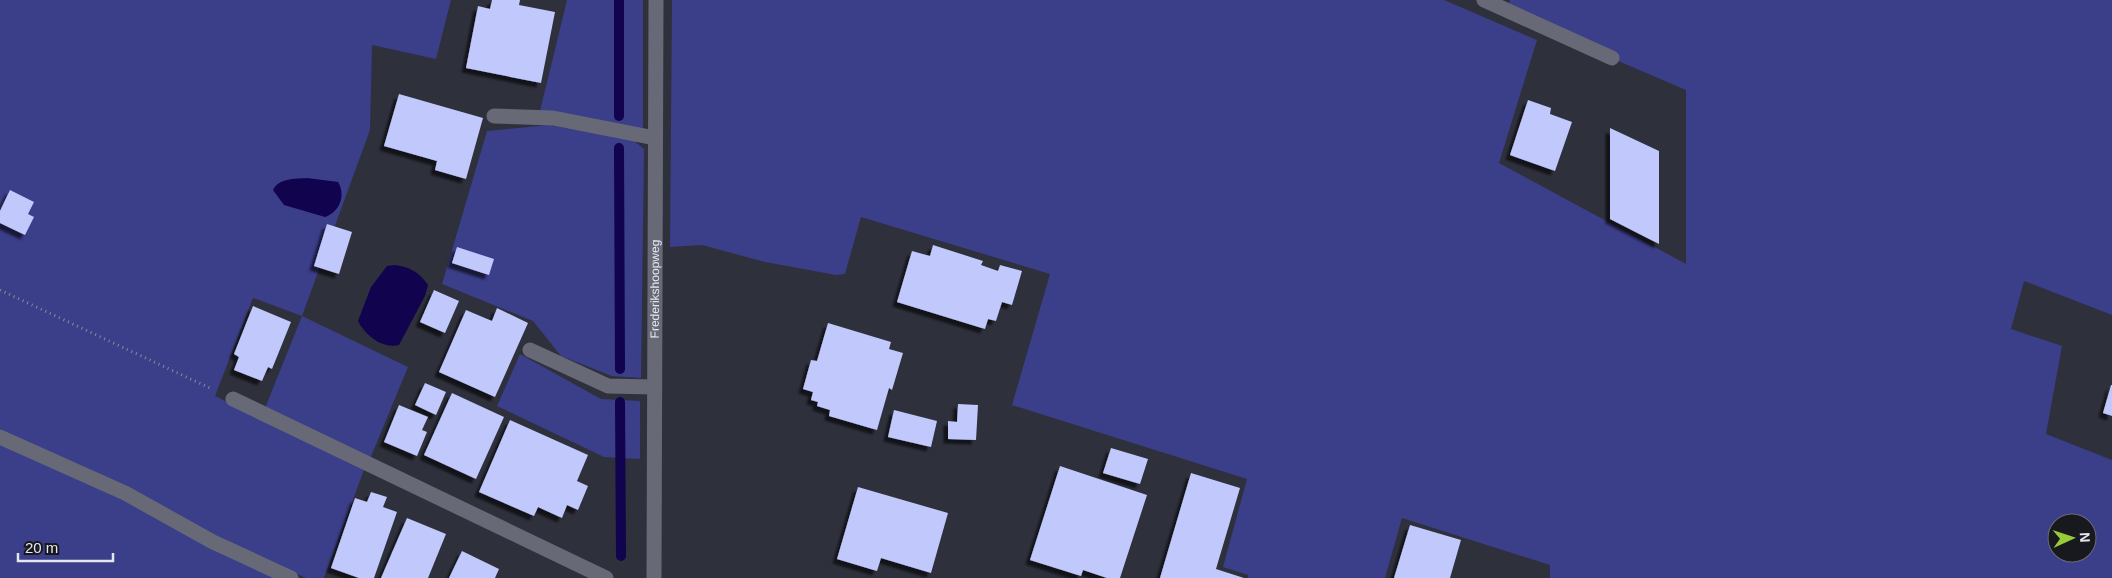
<svg xmlns="http://www.w3.org/2000/svg" width="2112" height="578" font-family="Helvetica,sans-serif">
  <style>
    .green { fill: #3b3e88; fill-rule: evenodd }
    .water { fill: #11034e }
    .lines { fill: none; stroke-linecap: round; stroke-linejoin: round }
    .stream { stroke: #11034e; stroke-width: 10 }
    .building { fill: #c0c8fc; filter: url(#shadow) }
    .path { stroke: #898b95; stroke-width: 3; stroke-dasharray: 1 4; stroke-linecap: butt }
    .lane { stroke: #676976; stroke-width: 15 }
    .street { stroke: #676976; stroke-width: 15 }
    .labels { text-anchor: middle; dominant-baseline: central; stroke-width: 5; stroke-linejoin: round; paint-order: stroke }
    .street-label { font-size: 12px; fill: #e5e7ef; stroke: #18191e }
  </style>
  <defs>
    <filter id="shadow"><feDropShadow dx="-4.5" dy="4.5" stdDeviation="1" flood-color="#0009"/></filter>
  </defs>
  <rect width="100%" height="100%" fill="#2e303c"/>
  <g class="green">
    <polygon points="0,0 451,0 436,59 372,45 370,130 302,316 408,367 370,459 265,408 302,316 253,298 215,396 365,467 324,578 306,578 207,533 0,430"/>
    <polygon points="567,0 643,0 643,130 540,111"/>
    <path d="M672 0H1444L1537 40 1499 163 1686 264V90L1506 13 1510 0H2112V315L2024 281 2011 329 2062 346 2046 434 2112 460V578H1550V565L1402 518 1385 578H1248V575L1223 567 1247 479 1012 405 1050 274 861 217 845 274 836 275 765 262 702 245 670 247ZM2057 523H2087V553H2057Z"/>
    <polygon points="549,125 633,140 644,149 641,378 612,376 561,356 533,321 442,284 487,131"/>
    <polygon points="520,354 601,399 640,401 640,459 604,457 497,406"/>
    <polygon points="0,442 122,498 279,578 0,578"/>
  </g>
  <g class="water">
    <path d="M307 178 338 182C346 195 340 212 325 217L284 205 273 190C279 178 294 179 307 178Z"/>
    <path d="M395 265C410 267 419 272 428 285L425 296 399 345C382 349 365 335 358 321L371 287 387 266Z"/>
  </g>
  <g class="lines">
    <g class="stream">
      <polyline points="619,0 619,116"/>
      <polyline points="619,148 620,369"/>
      <polyline points="620,402 621,556"/>
    </g>
  </g>
  <g class="building">
    <polygon points="492,0 520,0 519,5 555,12 541,83 466,68 478,6 490,9"/>
    <polygon points="399,94 483,118 466,179 435,170 437,161 384,146"/>
    <polygon points="1528,100 1551,108 1550,114 1572,122 1555,171 1510,155"/>
    <polygon points="1610,128 1659,151 1659,244 1610,219"/>
    <polygon points="10,190 34,202 28,214 34,217 25,235 0,223 0,211"/>
    <polygon points="327,224 352,232 339,274 314,266"/>
    <polygon points="933,245 983,261 981,265 998,271 1000,265 1022,271 1012,305 1002,302 996,321 988,319 985,329 897,302 912,251 930,256"/>
    <polygon points="457,247 494,259 489,275 452,263"/>
    <polygon points="434,290 459,301 445,333 420,322"/>
    <polygon points="253,306 291,322 272,369 268,367 262,381 234,370 239,357 234,354"/>
    <polygon points="497,308 528,323 495,397 439,372 466,310 492,321"/>
    <polygon points="828,323 891,342 889,349 903,353 892,390 889,388 877,430 829,416 830,410 817,406 818,402 811,400 813,392 803,389 811,360 817,361"/>
    <polygon points="425,383 446,392 436,415 415,405"/>
    <polygon points="2111,385 2112,385 2112,416 2103,413"/>
    <polygon points="452,393 504,417 476,479 424,455"/>
    <polygon points="958,404 978,405 976,440 948,439 948,421 957,422"/>
    <polygon points="399,405 428,417 422,430 427,432 417,456 384,442"/>
    <polygon points="894,410 937,421 931,447 888,437"/>
    <polygon points="510,420 588,455 577,481 588,486 578,510 567,505 562,518 538,507 534,516 479,492"/>
    <polygon points="1111,448 1148,459 1140,484 1103,473"/>
    <polygon points="1060,466 1147,495 1120,578 1107,578 1083,570 1081,576 1030,560"/>
    <polygon points="1191,473 1240,488 1216,569 1244,578 1160,578"/>
    <polygon points="858,487 948,513 931,573 881,558 877,571 837,559"/>
    <polygon points="371,492 387,497 383,507 397,512 374,578 359,578 331,568 355,498 367,502"/>
    <polygon points="407,518 446,534 428,578 381,578"/>
    <polygon points="1410,525 1461,540 1450,578 1394,578"/>
    <polygon points="462,551 499,569 495,578 449,578"/>
  </g>
  <g class="lines">
    <polyline class="path" points="0,290 212,389"/>
    <g class="lane">
      <polyline points="1484,0 1612,58"/>
      <polyline points="494,116 553,118 655,138"/>
      <polyline points="530,350 608,386 654,387"/>
      <polyline points="233,399 606,578"/>
    </g>
    <g class="street">
      <polyline points="0,437 125,493 213,542 291,578"/>
      <path id="s1" d="M654 578 656 0"/>
    </g>
  </g>
  <g class="labels">
    <g class="street-label">
      <text stroke="none"><textPath href="#s1" startOffset="289">Frederikshoopweg</textPath></text>
    </g>
  </g>
  <g transform="translate(2072 538) rotate(87)"><circle r="24" fill="#18191e" stroke="#6a6b72"/>
  <path d="M0-4L9 19L0 12L-9 19Z" fill="#98cb38"/>
  <text y="-8" font-size="14" font-weight="bold" text-anchor="middle" fill="#e5e7ef">N</text>
  </g>
  <path d="M18 553v8h95v-8" fill="none" stroke="#e5e7ef" stroke-width="2.5"/>
  <text x="25" y="553" font-size="15" fill="#e5e7ef" stroke="#18191e" stroke-width="4" paint-order="stroke">20 m</text>
</svg>
